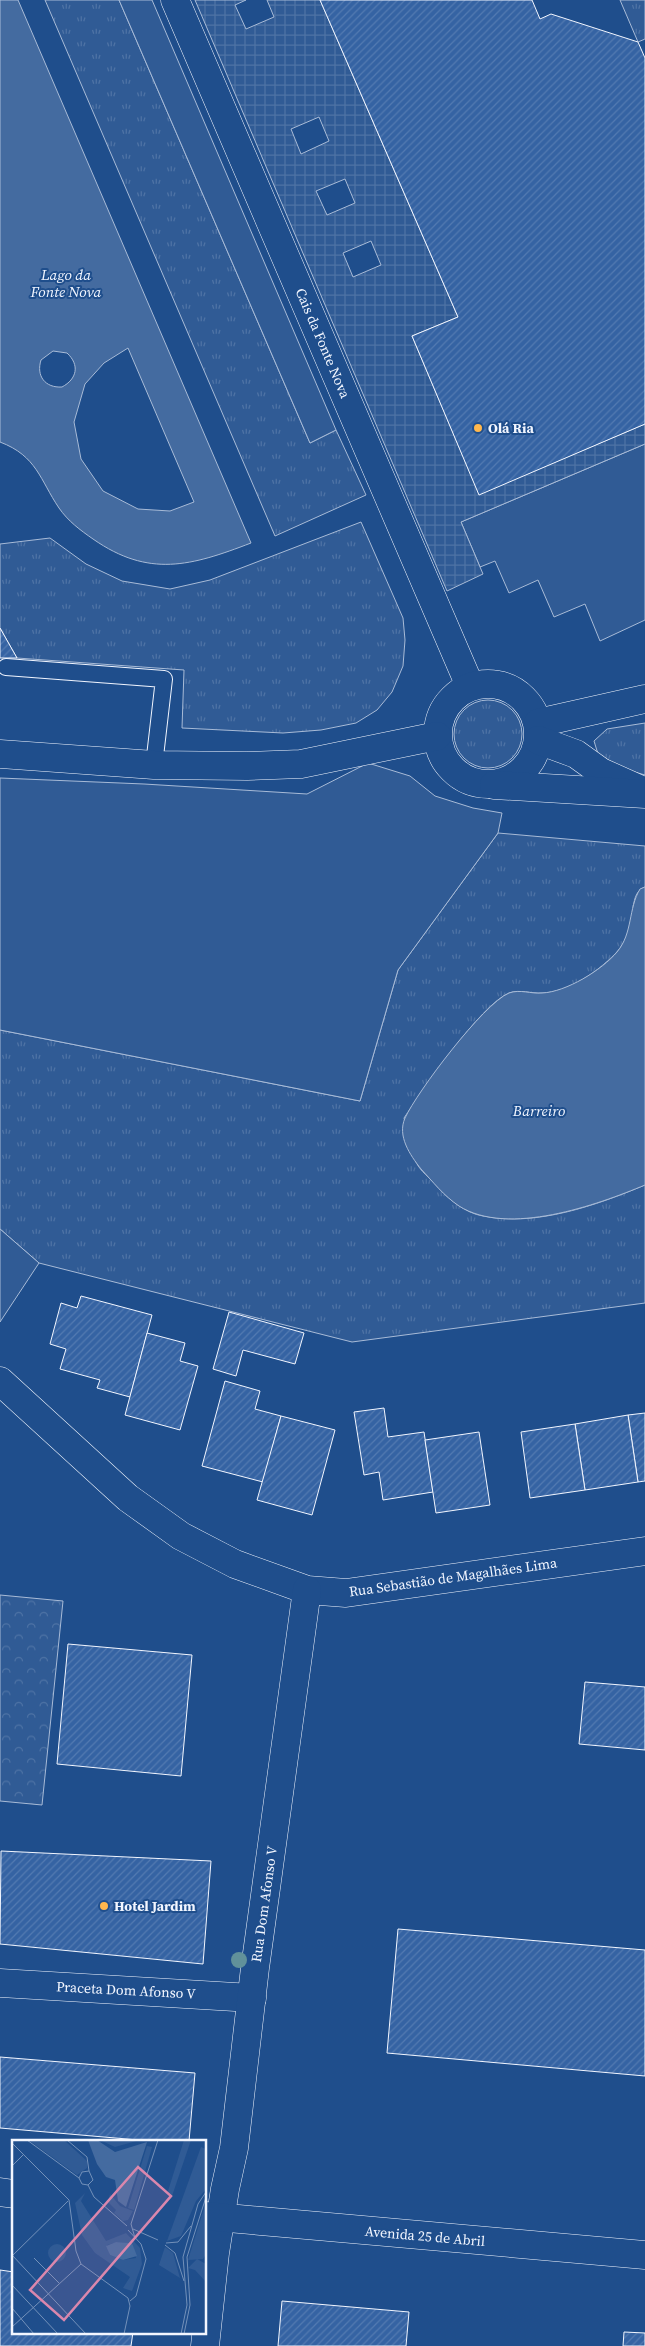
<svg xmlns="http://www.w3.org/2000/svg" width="645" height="2346" font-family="'Source Serif 4',serif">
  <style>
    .grass { fill: url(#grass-tufts); stroke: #a8bbd7 }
    .park { fill: url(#park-crowns); stroke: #a8bbd7 }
    .built { fill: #305b95; stroke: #a8bbd7 }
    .plaza { fill: url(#plaza-grid); stroke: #a8bbd7; fill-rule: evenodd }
    .water { fill: #446ba0; stroke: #a8bbd7; fill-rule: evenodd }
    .building { fill: url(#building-hatch); stroke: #f2f6ff }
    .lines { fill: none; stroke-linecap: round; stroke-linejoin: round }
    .service-casing { stroke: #f2f6ff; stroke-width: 18 }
    .minor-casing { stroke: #f2f6ff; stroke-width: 29 }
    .tertiary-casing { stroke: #f2f6ff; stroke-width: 29 }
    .service { stroke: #1f4e8c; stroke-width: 16 }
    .minor { stroke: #1f4e8c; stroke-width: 28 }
    .tertiary { stroke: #1f4e8c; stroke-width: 28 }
    .tree { fill: #61919a }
    .poi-dot { fill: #ffb74d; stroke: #1f4e8c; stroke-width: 2 }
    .labels { text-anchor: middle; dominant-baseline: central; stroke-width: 4; stroke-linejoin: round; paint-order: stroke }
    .street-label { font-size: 14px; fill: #f2f6ff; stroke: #1f4e8c }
    .poi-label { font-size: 14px; font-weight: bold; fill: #f2f6ff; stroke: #1f4e8c; text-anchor: start }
    .water-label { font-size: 15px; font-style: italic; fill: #f2f6ff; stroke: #1f4e8c }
    .inset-road { fill: none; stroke: #7391ba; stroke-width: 1 }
    .view { fill: #da87ad; fill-opacity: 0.15; stroke: #da87ad; stroke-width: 2.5 }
    .inset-edge { fill: none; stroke: #f2f6ff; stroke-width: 2.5 }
  </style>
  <defs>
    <pattern id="grass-tufts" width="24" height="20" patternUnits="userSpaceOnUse" patternTransform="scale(1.25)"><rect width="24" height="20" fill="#305b95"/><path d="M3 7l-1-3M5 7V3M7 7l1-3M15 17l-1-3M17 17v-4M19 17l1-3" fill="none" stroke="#4e73a5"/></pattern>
    <pattern id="park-crowns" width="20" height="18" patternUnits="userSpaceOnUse" patternTransform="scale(1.25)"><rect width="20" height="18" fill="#305b95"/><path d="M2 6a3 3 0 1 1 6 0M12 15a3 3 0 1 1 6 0" fill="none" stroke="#4e73a5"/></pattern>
    <pattern id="plaza-grid" width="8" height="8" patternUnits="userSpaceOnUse" patternTransform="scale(1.25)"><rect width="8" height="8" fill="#305b95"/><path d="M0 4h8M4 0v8" fill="none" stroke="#4e73a5"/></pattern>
    <pattern id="building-hatch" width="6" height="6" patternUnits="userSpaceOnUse" patternTransform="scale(1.25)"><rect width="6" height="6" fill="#3563a3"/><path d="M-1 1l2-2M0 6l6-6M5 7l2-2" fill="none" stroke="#537ab1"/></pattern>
  </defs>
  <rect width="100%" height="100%" fill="#1f4e8c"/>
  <g class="grass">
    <polygon points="45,0 119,0 310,443 336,430 366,495 275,536"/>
    <polygon points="620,0 645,0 645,39 638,42"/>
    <polygon points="361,522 403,618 405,640 403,666 392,692 377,710 356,723 321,730 283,733 182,728 184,670 17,658 0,628 0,544 50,538 86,564 122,581 170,589 210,580"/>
    <circle cx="488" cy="734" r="34"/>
    <polygon points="645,723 645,775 624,769 598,754 594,741 607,729"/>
    <path d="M498 833 645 846V887C631 892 634 912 631 924 628 935 623 946 615 954 597 972 569 992 543 993 531 994 520 989 509 993 480 1005 423 1090 404 1118 408 1132 410 1149 416 1162 420 1171 430 1178 436 1185 448 1199 465 1213 483 1216 536 1227 597 1205 645 1185V1303L352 1342 39 1263 0 1229V1030L360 1101 398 970Z"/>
  </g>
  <polygon class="park" points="0,1595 63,1601 42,1805 0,1801"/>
  <g class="built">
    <polygon points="119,0 152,0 336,430 310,443"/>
    <polygon points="645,444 645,620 600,641 585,604 554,617 538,580 509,593 495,561 480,567 461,522"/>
    <polygon points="368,763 410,776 435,796 473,808 502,813 498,833 398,970 360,1101 0,1030 0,778 144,784 307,794"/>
    <polygon points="0,1229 39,1263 0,1322"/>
  </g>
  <path class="plaza" d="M195 0H246L235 5 246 29 274 17 267 0H320L458 317 412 336 479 494 645 424V444L461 522 483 574 447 591ZM319 117 329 141 301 154 291 129ZM345 179 355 203 327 215 316 191ZM371 241 381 265 353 277 343 253Z"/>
  <g class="water">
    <path d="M0 0H18L251 543C191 566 149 578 93 539 80 530 68 521 59 508 40 480 37 456 0 442ZM128 348 194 502 170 511 138 509 103 491 81 459 74 422 85 384 104 363ZM53 351 67 353C80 365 77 379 62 387 45 388 36 376 41 360Z"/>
    <path d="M645 887V1185C597 1205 508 1237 459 1206 444 1196 433 1182 421 1169 410 1155 397 1136 405 1118 417 1092 483 1004 509 993 520 989 531 994 542 993 566 992 602 970 617 952 633 933 628 909 640 889Z"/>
  </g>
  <g class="building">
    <polygon points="320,0 532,0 540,19 551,14 638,42 645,58 645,424 479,495 412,336 458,317"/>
    <polygon points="0,628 17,658 0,658"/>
    <polygon points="81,1296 152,1315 130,1397 97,1388 100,1380 60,1369 66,1349 50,1344 61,1303 77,1308"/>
    <polygon points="229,1312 304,1333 295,1364 243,1350 236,1376 213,1369"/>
    <polygon points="147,1333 185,1343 180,1361 198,1366 180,1430 125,1415"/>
    <polygon points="225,1381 260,1391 255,1409 281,1416 263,1482 202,1466"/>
    <polygon points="384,1408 388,1437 424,1432 433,1492 383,1500 379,1472 364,1475 354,1412"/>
    <polygon points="645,1413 645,1481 638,1482 628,1415"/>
    <polygon points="628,1415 638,1482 585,1490 575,1424"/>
    <polygon points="281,1416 335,1430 312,1515 257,1500"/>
    <polygon points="575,1424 585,1490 530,1498 521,1432"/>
    <polygon points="479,1432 490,1505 436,1513 425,1440"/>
    <polygon points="68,1644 192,1655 181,1776 57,1764"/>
    <polygon points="585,1682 645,1687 645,1750 579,1744"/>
    <polygon points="1,1851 211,1861 203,1964 0,1944"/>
    <polygon points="398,1929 645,1950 645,2076 387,2053"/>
    <polygon points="0,2057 195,2073 189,2141 150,2141 0,2128"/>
    <polygon points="0,2270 14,2272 14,2332 133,2332 131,2346 0,2346"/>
    <polygon points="282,2301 409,2312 406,2346 278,2346"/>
    <polygon points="624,2332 645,2333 645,2346 623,2346"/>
  </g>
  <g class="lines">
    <defs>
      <polyline id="service" points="6,667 164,679 154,765"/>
      <g id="minor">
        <polyline points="175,0 470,686"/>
        <circle cx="488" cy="734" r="50"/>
        <polyline points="538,723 645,699"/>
        <polyline points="538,740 576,754 601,772 639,789"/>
        <polyline points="0,754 154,765 247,766 301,764 437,736"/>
        <polyline points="494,785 645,794"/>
        <polyline points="0,1381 128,1498 181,1536 235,1564 307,1590 346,1593 645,1551"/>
        <polyline points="0,1983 252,1998"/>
        <polyline points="205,2346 215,2253 225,2189 234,2148 255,1968 307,1590"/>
      </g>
      <g id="tertiary">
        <polyline points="0,2192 14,2194"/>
        <polyline points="205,2216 645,2255"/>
      </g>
    </defs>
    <use href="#service" class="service-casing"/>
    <use href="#minor" class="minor-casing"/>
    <use href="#tertiary" class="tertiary-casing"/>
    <use href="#service" class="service"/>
    <use href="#minor" class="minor"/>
    <use href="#tertiary" class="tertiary"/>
  </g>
  <circle class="tree" cx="239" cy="1960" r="8"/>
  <g class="poi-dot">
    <circle cx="478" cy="428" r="5"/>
    <circle cx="104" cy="1906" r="5"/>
  </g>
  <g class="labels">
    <g class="street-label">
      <text transform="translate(323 343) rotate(67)">Cais da Fonte Nova</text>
      <text transform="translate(453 1577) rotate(-8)">Rua Sebastião de Magalhães Lima</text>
      <text transform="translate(264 1904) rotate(-82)">Rua Dom Afonso V</text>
      <text transform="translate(126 1990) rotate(3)">Praceta Dom Afonso V</text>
      <text transform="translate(425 2236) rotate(5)">Avenida 25 de Abril</text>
    </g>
    <g class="poi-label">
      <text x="488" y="428">Olá Ria</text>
      <text x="114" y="1906">Hotel Jardim</text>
    </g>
    <g class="water-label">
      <text x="66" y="274">Lago da<tspan x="66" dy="17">Fonte Nova</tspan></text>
      <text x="539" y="1110">Barreiro</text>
    </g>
  </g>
  <g transform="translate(12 2140)">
    <rect width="194" height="194" fill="#1f4e8c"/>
    <path d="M52 0 75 21V28L65 35 18 1ZM172 0H179L159 59 156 51ZM135 6 140 7 122 70 116 68ZM73 53 69 61 94 101 114 93 128 108 130 124 120 151 111 148 118 137 83 113 70 95 63 63ZM106 102 120 103 124 118 111 120 98 115 95 105ZM98 54 108 66 121 71 116 80 111 81 102 73 104 70 96 62ZM153 107 161 113 168 138 147 125Z" fill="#305b95" fill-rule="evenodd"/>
    <path d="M185 119 194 124V142L183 130 176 128Z" fill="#305b95"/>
    <path d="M88 0H128L103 7ZM189 7 194 9V49L184 61 169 96 155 101ZM194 62V114L191 119 176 120ZM36 113a9 9 0 1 1 18 0a9 9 0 1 1-18 0Z" fill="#305b95"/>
    <path d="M76 0H85L103 12 135 2 114 67 106 61 103 40 94 37 85 24ZM104 102 120 103 125 116 111 120 98 115 94 106Z" fill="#446ba0"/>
    <path class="inset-road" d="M15 0 67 38M55 0 75 17 77 31M0 3 57 60M0 26 12 14M76 45 82 57 115 86M76 45 70 44 67 38 70 32 77 31M76 45 81 40 77 31M57 60 64 111 69 124 116 158 118 166 112 194M121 89 146 100M116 90 129 104 134 119 124 156 118 161M123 98 119 84 146 0M154 103 166 102 179 86M153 105 163 113 172 141M0 115 74 194M0 116 56 61M22 118 47 143M0 145 46 194M0 168 22 194M0 187 69 124M169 194 175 165 171 117 186 64 194 52M172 194 178 165 175 117 194 57"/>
    <path class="view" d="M126 27 159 56 52 180 18 150Z"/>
    <rect width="194" height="194" class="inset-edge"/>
  </g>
</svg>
